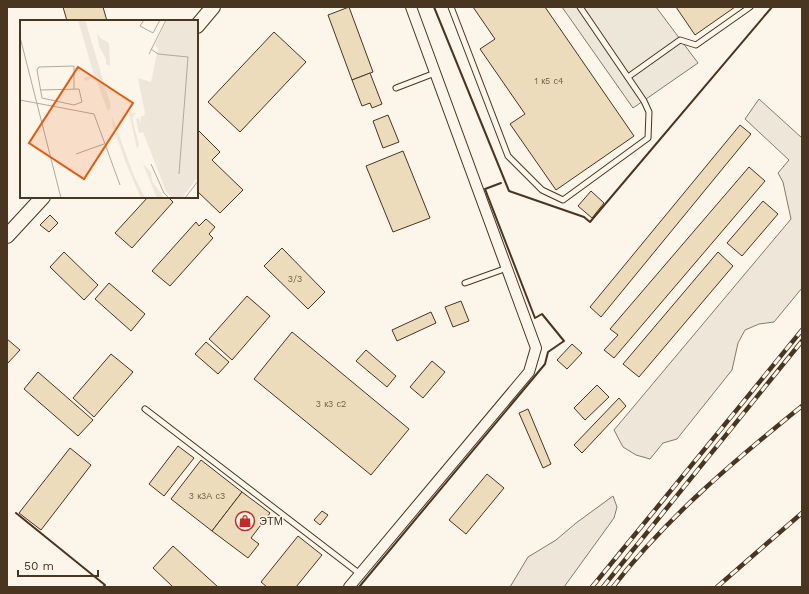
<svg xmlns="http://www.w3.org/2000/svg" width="809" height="594" font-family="'Work Sans',sans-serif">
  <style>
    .green { fill: #ede6d9; stroke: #887966 }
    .parking { fill: #ede7d9; stroke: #887966 }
    .building { fill: #ecdcbc; stroke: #4a3520 }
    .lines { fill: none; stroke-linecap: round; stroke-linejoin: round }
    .lane-casing { stroke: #4a3520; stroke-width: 7 }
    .street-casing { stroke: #4a3520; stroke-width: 12 }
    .secondary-casing { stroke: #4a3520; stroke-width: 16 }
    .lane { stroke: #fbf6e9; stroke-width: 5 }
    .street { stroke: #fbf6e9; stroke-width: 10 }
    .secondary { stroke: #fbf6e9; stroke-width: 14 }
    .rail-casing { stroke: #4a3520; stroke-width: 4.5 }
    .rail { stroke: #fbf6e9; stroke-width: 3; stroke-dasharray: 9; stroke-linecap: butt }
    .wall { stroke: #4a3520; stroke-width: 2 }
    .labels { text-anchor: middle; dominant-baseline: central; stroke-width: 3; stroke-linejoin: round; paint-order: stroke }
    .number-label { font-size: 9px; fill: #725f47 }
    .poi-label { font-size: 11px; fill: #4a3520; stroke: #fbf6e9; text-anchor: start }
    .inset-road { fill: none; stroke: #b4a999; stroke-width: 1 }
    .view { fill: #e8590c; fill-opacity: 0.15; stroke: #e8590c; stroke-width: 2 }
    .inset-edge { fill: none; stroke: #4a3520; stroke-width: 2 }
  </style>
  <rect width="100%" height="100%" fill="#fbf6e9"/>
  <g class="green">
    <polygon points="759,99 802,138 802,288 774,322 759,324 745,330 738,343 732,370 677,439 663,443 650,459 636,455 623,447 614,430 791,219 783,182 778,173 789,160 745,119"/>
    <polygon points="613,496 617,507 614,518 564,587 510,587 528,557 556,540 576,523"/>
  </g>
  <polygon class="parking" points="562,7 656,7 698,63 633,108"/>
  <g class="building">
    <polygon points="63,7 103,7 107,21 67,21"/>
    <polygon points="349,7 373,72 352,80 328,15"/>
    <polygon points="473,7 545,7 634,136 556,190 510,124 525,114 480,49 495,39"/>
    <polygon points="676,7 735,7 695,35"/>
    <polygon points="274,32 306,62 240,132 208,102"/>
    <polygon points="370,73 382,104 372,108 370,103 362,106 352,80"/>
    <polygon points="388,115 399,142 383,148 373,121"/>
    <polygon points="740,125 751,134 601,317 590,307"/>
    <polygon points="199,131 220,152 212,160 243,190 220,213 197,191 197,133"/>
    <polygon points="403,151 430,218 393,232 366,166"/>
    <polygon points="749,167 765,181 614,358 604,350 618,335 610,329"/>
    <polygon points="591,191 604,203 592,218 578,206"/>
    <polygon points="148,197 168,197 173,202 132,248 115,233"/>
    <polygon points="763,201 778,214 742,256 727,243"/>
    <polygon points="50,215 58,223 49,232 40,225"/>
    <polygon points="206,219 215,227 209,234 213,238 170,286 152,271 196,222 199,226"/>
    <polygon points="282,248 325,292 308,309 264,266"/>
    <polygon points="64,252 98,285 84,300 50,267"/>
    <polygon points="718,252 733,266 639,377 623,364"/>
    <polygon points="109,283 145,314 131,331 95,299"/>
    <polygon points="247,296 270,316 232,360 209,339"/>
    <polygon points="461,301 469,321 453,327 445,307"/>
    <polygon points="431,312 436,323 397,341 392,330"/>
    <polygon points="292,332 409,429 371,475 254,379"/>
    <polygon points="7,339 20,350 7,364"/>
    <polygon points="206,342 229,362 218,374 195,354"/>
    <polygon points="572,344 582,353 567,369 557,360"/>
    <polygon points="366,350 396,376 387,387 356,361"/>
    <polygon points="111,354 133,372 94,417 73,398"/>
    <polygon points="432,361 445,372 423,398 410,387"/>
    <polygon points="38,372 93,420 78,436 24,389"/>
    <polygon points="597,385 609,397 585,420 574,408"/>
    <polygon points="619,398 626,406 582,453 574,445"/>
    <polygon points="528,409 551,464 543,468 519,413"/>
    <polygon points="178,446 194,458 164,496 149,484"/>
    <polygon points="70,448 91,465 41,530 19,513"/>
    <polygon points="201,460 242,492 212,531 171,499"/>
    <polygon points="487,474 504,488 466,534 449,520"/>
    <polygon points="242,492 270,513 251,538 259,544 248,558 212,531"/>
    <polygon points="322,511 328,515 320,525 314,520"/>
    <polygon points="298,536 322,555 296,587 267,587 261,582"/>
    <polygon points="173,546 218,587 173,587 153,568"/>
  </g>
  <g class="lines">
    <defs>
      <g id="lane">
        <polyline points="451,7 508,156 542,190 563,200 648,138 649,112 644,101 580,7"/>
        <polyline points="628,77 680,40 696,45 750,7"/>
        <polyline points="396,88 435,73"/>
        <polyline points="465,283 507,268"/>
        <polyline points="145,409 360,574"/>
      </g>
      <polyline id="street" points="349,587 529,372 536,348 411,7"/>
      <g id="secondary">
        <polyline points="197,26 213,7"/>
        <polyline points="7,236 43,197"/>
      </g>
    </defs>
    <use href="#lane" class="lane-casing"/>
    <use href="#street" class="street-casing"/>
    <use href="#secondary" class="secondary-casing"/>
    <use href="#lane" class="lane"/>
    <use href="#street" class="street"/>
    <use href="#secondary" class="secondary"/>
    <defs>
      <g id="rail">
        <polyline points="592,587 802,330"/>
        <polyline points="603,587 802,341"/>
        <path d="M613 587C666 518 734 461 802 406"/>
        <polyline points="717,587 802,513"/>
      </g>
    </defs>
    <use href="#rail" class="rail-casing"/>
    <use href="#rail" class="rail"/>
    <g class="wall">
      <polyline points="434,7 509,191 584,217 590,222 772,7"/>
      <polyline points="16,513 105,585 103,587"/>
      <polyline points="359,587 545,364 548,352 564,341 542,314 535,318 485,189 501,183"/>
    </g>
  </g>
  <defs>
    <symbol id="shop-ring" viewBox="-11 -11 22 22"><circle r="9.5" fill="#fbf6e9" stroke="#c62828" stroke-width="1.5"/><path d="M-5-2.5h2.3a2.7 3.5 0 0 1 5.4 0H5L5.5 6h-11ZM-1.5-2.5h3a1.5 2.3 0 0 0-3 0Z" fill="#c62828"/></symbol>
  </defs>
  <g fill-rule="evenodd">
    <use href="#shop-ring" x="234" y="510" width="22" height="22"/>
  </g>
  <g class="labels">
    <g class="number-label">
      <text x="549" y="81">1 к5 с4</text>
      <text x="295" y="279">3/3</text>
      <text x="331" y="404">3 к3 с2</text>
      <text x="207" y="496">3 к3А с3</text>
    </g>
    <g class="poi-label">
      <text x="259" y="521">ЭТМ</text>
    </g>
  </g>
  <g transform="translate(20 20)">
    <rect width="178" height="178" fill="#fbf6e9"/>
    <path d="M58 0H65L91 86 88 92 77 62 71 59 65 61 64 58 74 55ZM147 0H178V157L162 178 151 177 146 171 123 112 119 113 116 99 119 98 120 105 121 96H124L125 93 118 58 131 62 138 28 135 25ZM77 12 80 18 89 23 90 46 86 44V39L79 26ZM109 92 116 93 112 98 119 125 117 129ZM92 96 114 156 125 178H121L107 146 93 107ZM123 144 131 152 132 161 144 178H137Z" fill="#ede6d9"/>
    <path class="inset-road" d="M124 0 120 6 133 13 140 0M0 17 41 178M131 29 138 34 168 37 159 154M129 34 146 0M21 70 59 69 62 82 54 85 22 78 17 50 19 47 54 46V69M0 80 74 94 100 165M56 134 84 124M131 144 144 173 149 178M165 178 178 161"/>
    <path class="view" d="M58 47 113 83 64 159 9 123Z"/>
    <rect width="178" height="178" class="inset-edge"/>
  </g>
  <rect width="809" height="594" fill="none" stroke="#4a3520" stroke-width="16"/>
  <path d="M18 570v6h80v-6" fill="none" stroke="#4a3520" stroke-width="2"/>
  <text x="24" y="570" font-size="12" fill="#4a3520" stroke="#fbf6e9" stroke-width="3" paint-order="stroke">50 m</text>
</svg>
